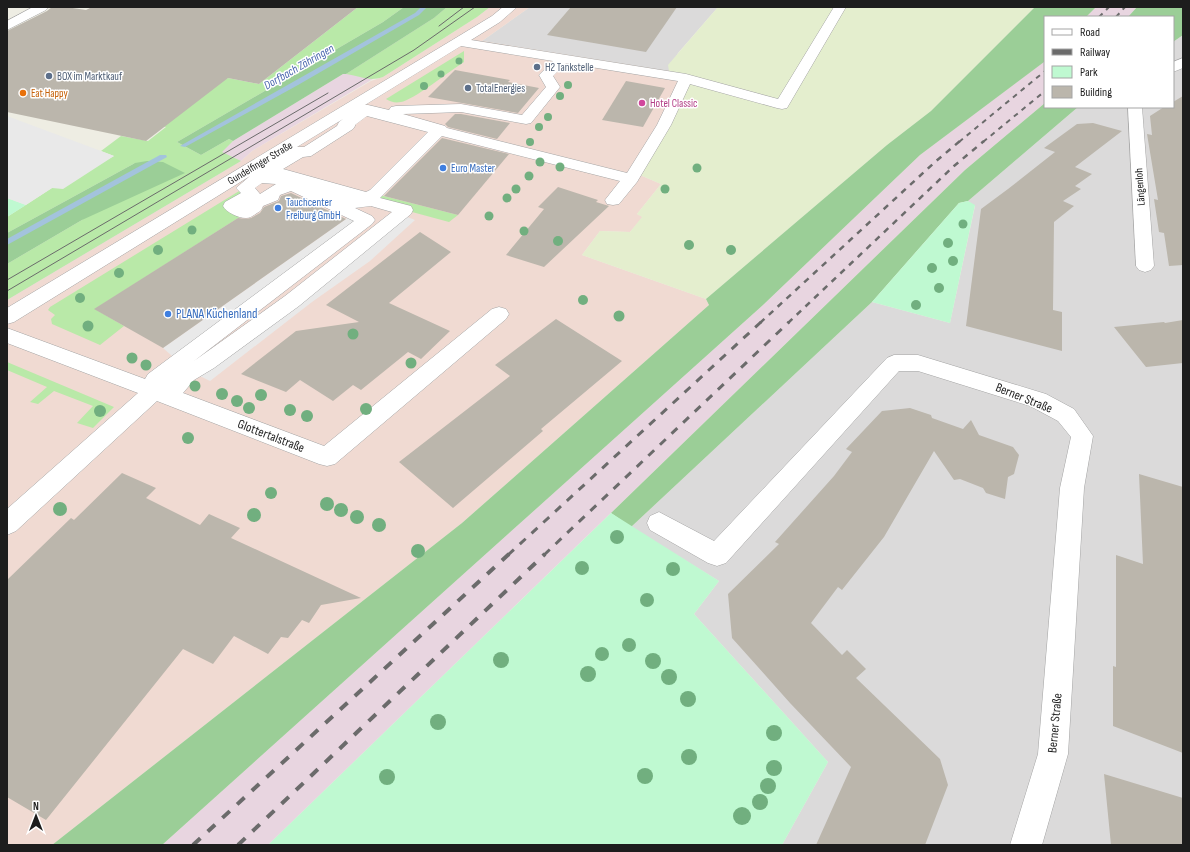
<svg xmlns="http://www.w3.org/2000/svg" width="1190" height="852" font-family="'Sofia Sans Condensed',sans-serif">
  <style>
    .residential { fill: #dbdada }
    .commercial { fill: #f0dad2 }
    .industrial { fill: #e8d5e0 }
    .farmland { fill: #e4eece }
    .grass { fill: #b9e9a8 }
    .forest { fill: #9bce97 }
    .park { fill: #bff9d1 }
    .parking { fill: #e9e9e9 }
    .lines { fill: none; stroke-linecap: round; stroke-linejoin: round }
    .stream { fill: #a3c3dd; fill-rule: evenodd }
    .building { fill: #bbb6ac }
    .minor-casing { stroke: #a4a4a4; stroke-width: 1 }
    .minor { fill: #fff; fill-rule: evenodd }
    .tram { stroke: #6b6b6b; stroke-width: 1 }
    .rail-far3 { stroke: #6b6b6b; stroke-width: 2; stroke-dasharray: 5 5; stroke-linecap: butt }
    .rail-far2 { stroke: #6b6b6b; stroke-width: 2.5; stroke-dasharray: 6 6; stroke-linecap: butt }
    .rail-far1 { stroke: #6b6b6b; stroke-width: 3; stroke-dasharray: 8 8; stroke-linecap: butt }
    .rail { stroke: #6b6b6b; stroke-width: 4; stroke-dasharray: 10 10; stroke-linecap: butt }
    .tree { fill: #71af7f }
    .service-dot { fill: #5c6f8a; stroke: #fff; stroke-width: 1.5 }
    .food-dot { fill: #e8710a; stroke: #fff; stroke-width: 1.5 }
    .hotel-dot { fill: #d1479c; stroke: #fff; stroke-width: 1.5 }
    .shop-dot { fill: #3f7fe0; stroke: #fff; stroke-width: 1.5 }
    .labels { text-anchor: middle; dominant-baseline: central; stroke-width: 3; stroke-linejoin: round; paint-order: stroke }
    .far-service-label { font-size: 11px; fill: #4e5e75; stroke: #fff; text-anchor: start }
    .far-food-label { font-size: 11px; fill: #c56008; stroke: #fff; text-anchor: start }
    .far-hotel-label { font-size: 11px; fill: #b23c85; stroke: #fff; text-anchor: start }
    .far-street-label { font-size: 11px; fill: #1d1d1d; stroke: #fff }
    .far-shop-label { font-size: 11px; fill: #366cbe; stroke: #fff; text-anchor: start }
    .far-water-label { font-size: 12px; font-style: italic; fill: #4965ad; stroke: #fff }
    .shop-label { font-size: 13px; fill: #366cbe; stroke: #fff; text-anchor: start }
    .street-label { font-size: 13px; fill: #1d1d1d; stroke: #fff }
  </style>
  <rect width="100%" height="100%" fill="#eeede3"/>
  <g class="residential">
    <polygon points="530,7 718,7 678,53 669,71 482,41"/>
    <polygon points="1183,35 1183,845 782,845 828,762 694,614 719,581 631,527 872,302 950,323 975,206 968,201 1078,107 1173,107 1173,42"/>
  </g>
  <polygon class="commercial" points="490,7 530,7 482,41 669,71 691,77 668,130 640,175 661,184 637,214 643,217 630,232 600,231 582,255 706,299 709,305 462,523 52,845 7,845 7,300 241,161 252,151 371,81 383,77 477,17"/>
  <g class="industrial">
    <polygon points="447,7 403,61 252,151 241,161 7,300 7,264 222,151 233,141 343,74 346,74 434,18"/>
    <polygon points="1096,7 1137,7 1128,17 1086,17"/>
    <polygon points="1045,61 1045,103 965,170 268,845 162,845 763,305 920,155"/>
  </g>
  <polygon class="farmland" points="718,7 1035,7 931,111 887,145 706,299 582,255 600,231 630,232 642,217 637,214 661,184 640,175 668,130 691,77 669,71 668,65"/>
  <g class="grass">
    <polygon points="358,7 404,7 383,22 177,142 201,155 229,139 233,141 222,152 241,161 7,300 7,264 82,220 135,163 7,233 7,217 52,188 114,156 101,151 121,136 148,141 166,127 132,119 228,78 259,84"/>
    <path d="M447 7H490L477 17 383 77C367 82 362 76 346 74L434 18Z"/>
    <path d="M464 51V62C451 70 412 101 401 102 395 103 391 102 386 99Z"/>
    <polygon points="261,176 376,194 458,215 449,222 401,209"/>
    <polygon points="244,188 246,213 95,309 124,326 100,345 52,324 51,319 55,315 48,310 50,307"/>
    <polygon points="7,362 114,407 93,428 77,423 93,406 54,391 38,404 30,402 47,387 7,370"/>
  </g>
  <g class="forest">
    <polygon points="404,7 447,7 434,18 346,74 343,74 233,141 229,139 201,155 177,142 383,22"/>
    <polygon points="1035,7 1096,7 1086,17 1045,17 1044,62 920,155 763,305 162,845 52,845 462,523 709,305 706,299 887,145 931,111"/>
    <polygon points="1137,7 1183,7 1183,35 1173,42 1173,17 1128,17"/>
    <polygon points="1045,103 1045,107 1078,107 968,201 959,203 872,302 631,527 611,513 965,170"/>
    <polygon points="147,161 163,162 185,173 82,220 7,264 7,233 135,163"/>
  </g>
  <g class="park">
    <polygon points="7,198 26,205 7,217"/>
    <polygon points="968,201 975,205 950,323 872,302 959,203"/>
    <polygon points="611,513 719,581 694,614 828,762 782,845 268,845"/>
  </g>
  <g class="parking">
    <polygon points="7,116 101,151 114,156 63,189 52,188 26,205 7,198"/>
    <polygon points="353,214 366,220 179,362 163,348"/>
    <polygon points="400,214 415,220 370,261 312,302 210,381 192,372"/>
  </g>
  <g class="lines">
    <g class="stream">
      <polygon points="421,7 427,7 419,15 298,85 185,147 180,146 415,13"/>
      <polygon points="160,155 166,155 167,157 7,245 7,239"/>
    </g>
  </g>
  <g class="building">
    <polygon points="52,7 66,7 86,10 92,7 358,7 259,84 228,78 146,141 7,112 7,31 47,11"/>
    <polygon points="571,7 677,7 646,52 547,35"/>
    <polygon points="455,70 510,80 508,82 539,88 518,113 428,97"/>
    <polygon points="626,81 665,88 643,127 602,120"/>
    <polygon points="1183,96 1183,265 1169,266 1164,233 1159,232 1154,199 1158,200 1147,134 1152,135 1150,116 1164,107 1173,107 1173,102"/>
    <polygon points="455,114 461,114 510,123 497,139 448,127 445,124"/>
    <polygon points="1093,123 1122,131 1075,167 1092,174 1075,186 1081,189 1063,201 1074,206 1054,222 1053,310 1062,312 1062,351 966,326 981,209 1008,189 1055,152 1044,148 1077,124"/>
    <polygon points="442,138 509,154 458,215 384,196"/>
    <polygon points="558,187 598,200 596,202 609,206 544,267 506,255 544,209 538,207"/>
    <polygon points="291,193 346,219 163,348 94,309 238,218 246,219 251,218 260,213 264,207 279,201 281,196"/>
    <polygon points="420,232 451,252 389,303 450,331 421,359 408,352 361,390 353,385 333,401 300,380 286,392 241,374 296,331 359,322 326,305"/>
    <polygon points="556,319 622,361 541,429 543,431 453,508 399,462 510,376 495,365"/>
    <polygon points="1183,320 1183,363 1146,367 1114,327 1164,322 1165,323"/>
    <polygon points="910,408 931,415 932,418 963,429 971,420 979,435 1013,447 1019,455 1014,474 1008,477 1005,499 986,493 983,488 960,479 954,480 934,451 884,537 842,590 838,587 811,623 842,655 847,650 866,669 856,678 940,759 948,785 925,845 816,845 851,767 790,703 732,638 728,594 779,544 775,542 834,476 852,452 846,449 882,411"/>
    <polygon points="122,473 156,488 146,498 200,525 209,514 240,528 231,538 361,598 321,605 309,623 302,620 288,638 281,637 268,654 234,636 213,664 183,649 46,820 7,797 7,580 71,518 74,520"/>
    <polygon points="1139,474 1183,487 1183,753 1113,726 1113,666 1116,667 1116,555 1143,564"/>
    <polygon points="1104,774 1183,798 1183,845 1111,845"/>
  </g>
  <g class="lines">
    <defs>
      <g id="minor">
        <polygon points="33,7 48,7 46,10 7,30 7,21"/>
        <path d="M503 7H517L500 22 471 40 686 74 778 99 834 7H846L787 108 782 109 777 108 690 84 671 125 637 182 619 204 613 205 607 204 605 200 620 181 442 136 380 198 411 206 413 210 411 214 299 306 214 368 194 380 183 393 324 446 492 309 499 307 506 309 509 314 506 319 335 464 327 466 319 464 157 401 16 531 7 535V509L138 393 7 343V328L145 379 148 374 354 221 291 191 280 195 278 200 263 206C262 209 261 211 257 213 254 215 250 218 246 218 238 218 226 212 223 206L225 202 241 193 236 188 250 176 14 322 7 324V308L454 39 492 16ZM461 46 553 61 539 75 546 87 522 115 461 104 396 106 391 107 389 110 368 105H365ZM566 63 678 81 657 125 627 173 447 128 445 126 403 114 461 112 526 124 531 123 560 87 553 76ZM367 116 428 132 370 190 366 192 283 169 303 157 311 156 353 129 355 126V125ZM343 119 339 122 337 126 304 147H297ZM262 183 276 184 260 194 255 188ZM371 206 392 212 285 296 194 361 372 224 375 220 372 216 355 208Z"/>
        <polygon points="1183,58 1183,68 1173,72 1173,62"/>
        <polygon points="1128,107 1142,107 1154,266 1151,270 1145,272 1139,270 1136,266"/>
        <polygon points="894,355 918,355 1046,394 1074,409 1093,436 1084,488 1068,754 1042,845 1010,845 1038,754 1060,488 1071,437 1058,421 1030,406 918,371 899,371 726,563 717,566 708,563 650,530 647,523 650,516 659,512 714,541 887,358"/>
      </g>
    </defs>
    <use href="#minor" class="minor-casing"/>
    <use href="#minor" class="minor"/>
    <g class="tram">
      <polyline points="439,26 464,7"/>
      <polyline points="7,280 328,93"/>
      <polyline points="7,291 414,50 475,7"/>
    </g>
    <g class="rail-far3">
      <polyline points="1099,17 1109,7"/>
      <polyline points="1116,17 1125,7"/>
      <polyline points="959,142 1045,71"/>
      <polyline points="983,142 1045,91"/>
    </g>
    <g class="rail-far2">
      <polyline points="760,323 935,162 960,141"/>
      <polyline points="788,323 954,166 984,141"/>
    </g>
    <g class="rail-far1">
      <polyline points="508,555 761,322"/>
      <polyline points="544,555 789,322"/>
    </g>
    <g class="rail">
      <polyline points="193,845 509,554"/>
      <polyline points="238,845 545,554"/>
    </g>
  </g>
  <g class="tree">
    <circle cx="459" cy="61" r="3.5"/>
    <circle cx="441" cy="74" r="3.5"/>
    <circle cx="568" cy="85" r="4"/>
    <circle cx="424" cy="86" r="4"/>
    <circle cx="560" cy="96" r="4"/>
    <circle cx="548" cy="117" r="4"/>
    <circle cx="539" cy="127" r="4"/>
    <circle cx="530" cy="142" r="4"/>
    <circle cx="540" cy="162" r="4.5"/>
    <circle cx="560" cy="167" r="4.5"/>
    <circle cx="697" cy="168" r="4.5"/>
    <circle cx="529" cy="176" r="4.5"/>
    <circle cx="516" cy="189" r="4.5"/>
    <circle cx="665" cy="189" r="4.5"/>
    <circle cx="507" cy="198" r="4.5"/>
    <circle cx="489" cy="216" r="4.5"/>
    <circle cx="963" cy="224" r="4.5"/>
    <circle cx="192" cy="230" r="4.5"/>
    <circle cx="524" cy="231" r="4.5"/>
    <circle cx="558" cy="241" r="5"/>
    <circle cx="948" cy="243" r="5"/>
    <circle cx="689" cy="245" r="5"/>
    <circle cx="158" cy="250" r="5"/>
    <circle cx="731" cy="250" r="5"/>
    <circle cx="953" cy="261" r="5"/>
    <circle cx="932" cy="268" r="5"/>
    <circle cx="119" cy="273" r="5"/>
    <circle cx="939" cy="288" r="5"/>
    <circle cx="80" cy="298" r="5"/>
    <circle cx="583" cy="300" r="5"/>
    <circle cx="916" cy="305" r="5"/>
    <circle cx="619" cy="316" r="5.5"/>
    <circle cx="88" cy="326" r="5.5"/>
    <circle cx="353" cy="334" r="5.5"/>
    <circle cx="132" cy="358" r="5.5"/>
    <circle cx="411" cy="363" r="5.5"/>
    <circle cx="146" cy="365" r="5.5"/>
    <circle cx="195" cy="386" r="5.5"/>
    <circle cx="222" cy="394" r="6"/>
    <circle cx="261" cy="395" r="6"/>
    <circle cx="237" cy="401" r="6"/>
    <circle cx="249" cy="408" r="6"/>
    <circle cx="366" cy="409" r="6"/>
    <circle cx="290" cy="410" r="6"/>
    <circle cx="100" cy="411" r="6"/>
    <circle cx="307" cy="416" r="6"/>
    <circle cx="188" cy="438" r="6"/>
    <circle cx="271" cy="493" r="6"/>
    <circle cx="327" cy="504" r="7"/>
    <circle cx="60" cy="509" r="7"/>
    <circle cx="341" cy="510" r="7"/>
    <circle cx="254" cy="515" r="7"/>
    <circle cx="357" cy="517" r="7"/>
    <circle cx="379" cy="525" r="7"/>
    <circle cx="617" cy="537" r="7"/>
    <circle cx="418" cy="551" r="7"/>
    <circle cx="582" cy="568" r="7"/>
    <circle cx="673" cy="569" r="7"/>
    <circle cx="647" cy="600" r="7"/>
    <circle cx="629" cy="645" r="7"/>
    <circle cx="602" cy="654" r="7"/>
    <circle cx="501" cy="660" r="8"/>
    <circle cx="653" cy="661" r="8"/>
    <circle cx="588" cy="674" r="8"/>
    <circle cx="669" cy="677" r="8"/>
    <circle cx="688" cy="699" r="8"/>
    <circle cx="438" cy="722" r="8"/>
    <circle cx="774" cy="733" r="8"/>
    <circle cx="689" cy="757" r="8"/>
    <circle cx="774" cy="768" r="8"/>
    <circle cx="645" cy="776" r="8"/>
    <circle cx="387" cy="777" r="8"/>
    <circle cx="768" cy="786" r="8"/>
    <circle cx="760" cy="802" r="8"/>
    <circle cx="742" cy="816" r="9"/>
  </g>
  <g class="service-dot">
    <circle cx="537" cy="67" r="4"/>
    <circle cx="49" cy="76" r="4"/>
    <circle cx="468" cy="88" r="4"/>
  </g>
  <circle class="food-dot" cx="23" cy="93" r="4"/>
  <circle class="hotel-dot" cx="642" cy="103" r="4"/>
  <g class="shop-dot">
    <circle cx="443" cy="168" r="4"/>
    <circle cx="278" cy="208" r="4"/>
    <circle cx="168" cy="314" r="4"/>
  </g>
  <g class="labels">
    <g class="far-service-label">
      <text x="545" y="67">H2 Tankstelle</text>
      <text x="57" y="76">BOX im Marktkauf</text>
      <text x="476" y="88">TotalEnergies</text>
    </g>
    <g class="far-food-label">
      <text x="31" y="93">Eat Happy</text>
    </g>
    <g class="far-hotel-label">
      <text x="650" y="103">Hotel Classic</text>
    </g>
    <g class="far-street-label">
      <text transform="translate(260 163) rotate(-31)">Gundelfinger Straße</text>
      <text transform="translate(1140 187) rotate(-94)">Längenloh</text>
    </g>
    <g class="far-shop-label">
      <text x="451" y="168">Euro Master</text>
      <text x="286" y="202">Tauchcenter<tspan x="286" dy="13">Freiburg GmbH</tspan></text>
    </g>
    <g class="far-water-label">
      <text transform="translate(299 67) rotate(-30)">Dorfbach Zähringen</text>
    </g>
    <g class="shop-label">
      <text x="176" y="314">PLANA Küchenland</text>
    </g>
    <g class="street-label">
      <text transform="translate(1024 398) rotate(22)">Berner Straße</text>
      <text transform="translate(271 436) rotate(21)">Glottertalstraße</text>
      <text transform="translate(1055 723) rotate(-85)">Berner Straße</text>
    </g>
  </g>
  <rect width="1190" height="852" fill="none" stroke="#1d1d1d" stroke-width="16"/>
  <rect x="1044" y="16" width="130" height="92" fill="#ffffff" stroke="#a5a5a5"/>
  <rect x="1052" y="29" width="20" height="6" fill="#ffffff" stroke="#a5a5a5"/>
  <text x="1080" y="36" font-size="12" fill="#1d1d1d">Road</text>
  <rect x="1052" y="49" width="20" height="6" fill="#6b6b6b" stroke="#a5a5a5"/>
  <text x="1080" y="56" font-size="12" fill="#1d1d1d">Railway</text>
  <rect x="1052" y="66" width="20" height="12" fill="#bff9d1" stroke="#a5a5a5"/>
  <text x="1080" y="76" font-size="12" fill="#1d1d1d">Park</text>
  <rect x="1052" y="86" width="20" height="12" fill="#bbb6ac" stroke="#a5a5a5"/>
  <text x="1080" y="96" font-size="12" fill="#1d1d1d">Building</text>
  <g transform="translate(36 816)" stroke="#ffffff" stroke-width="3" paint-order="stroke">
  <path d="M0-3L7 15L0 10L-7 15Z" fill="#1d1d1d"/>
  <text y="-6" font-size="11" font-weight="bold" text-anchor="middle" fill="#1d1d1d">N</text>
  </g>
</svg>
